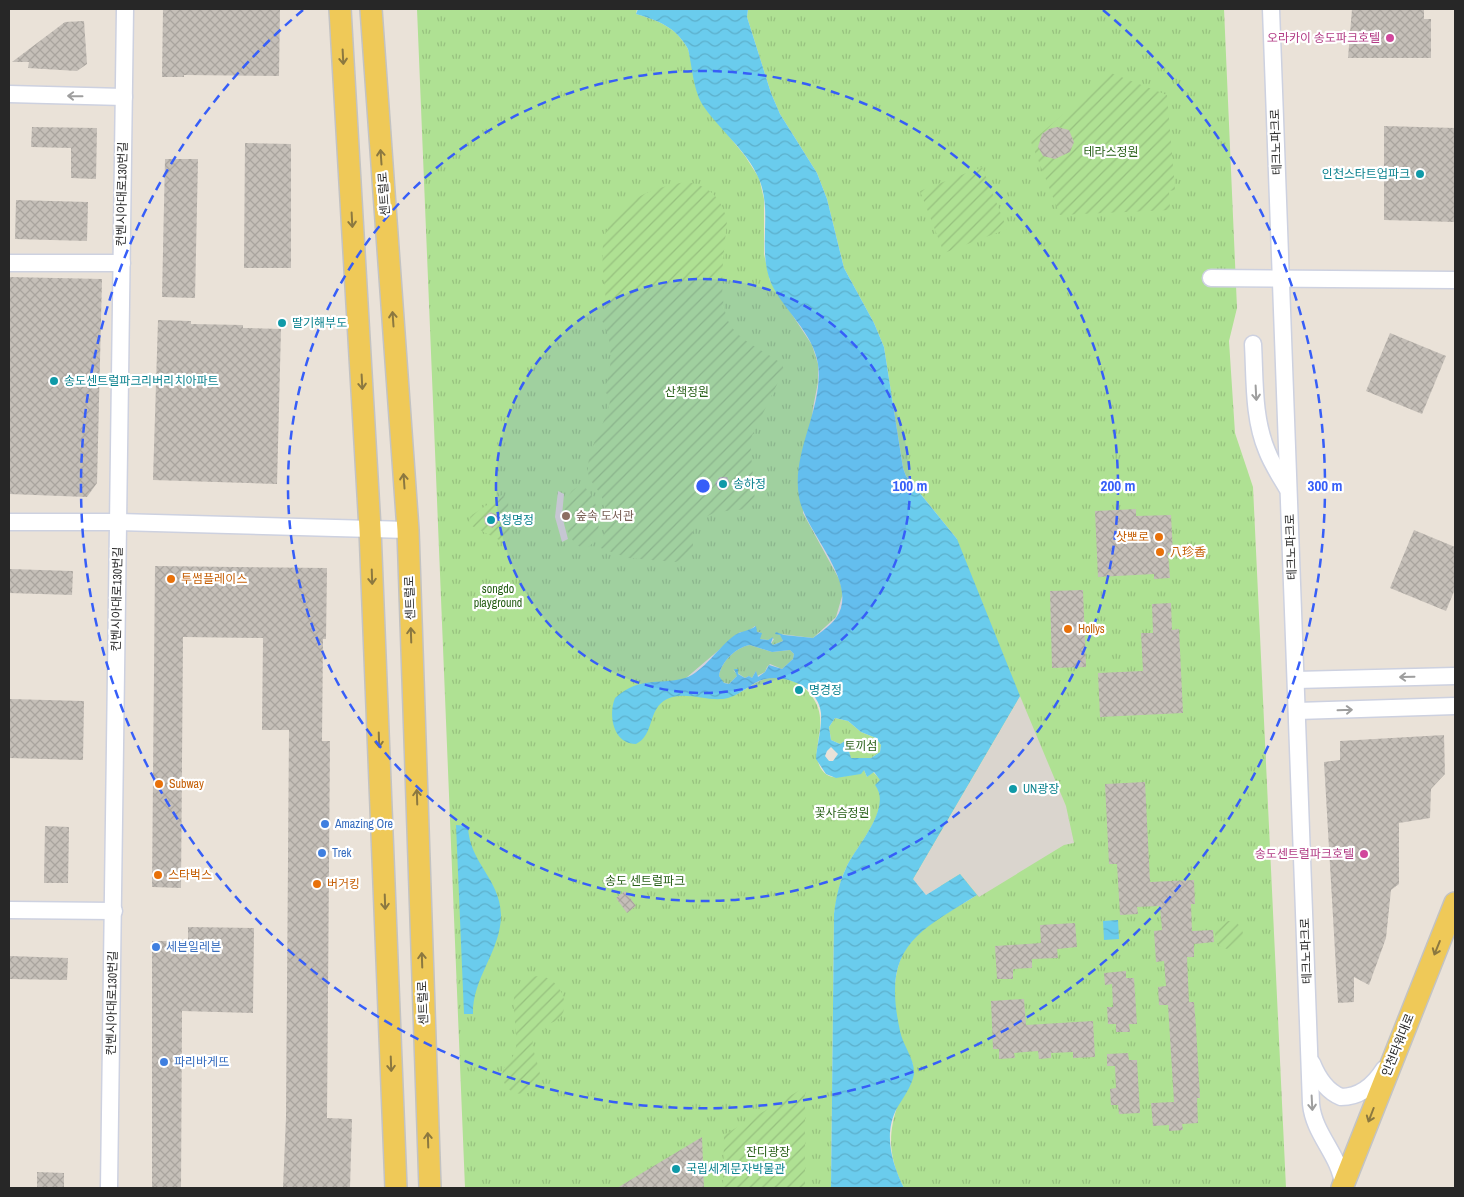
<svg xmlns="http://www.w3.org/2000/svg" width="1464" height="1197" font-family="'Archivo Narrow','Noto Sans KR',sans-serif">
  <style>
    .grass { fill: url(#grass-tufts) }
    .garden { fill: url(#garden-furrows) }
    .plaza { fill: #dad5ce }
    .water { fill: url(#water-waves); fill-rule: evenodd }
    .building { fill: url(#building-cross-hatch) }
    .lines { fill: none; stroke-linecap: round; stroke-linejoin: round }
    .minor-casing { stroke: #cdd1e0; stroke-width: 19 }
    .major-casing { stroke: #c3c3c3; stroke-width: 24 }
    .minor { stroke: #fff; stroke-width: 16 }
    .major { stroke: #efc958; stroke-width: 21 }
    .oneway { stroke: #8b7840 }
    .oneway2 { stroke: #9e9e9e }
    .ring { fill: none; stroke: #365ef8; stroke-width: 2.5; stroke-dasharray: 9 6 }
    .hotel-dot { fill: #d1479c; stroke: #fff; stroke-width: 2 }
    .culture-dot { fill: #0f9aa8; stroke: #fff; stroke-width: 2 }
    .education-dot { fill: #8d6e63; stroke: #fff; stroke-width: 2 }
    .food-dot { fill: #e8710a; stroke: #fff; stroke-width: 2 }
    .shop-dot { fill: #3f7fe0; stroke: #fff; stroke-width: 2 }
    .labels { text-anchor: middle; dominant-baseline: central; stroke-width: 4.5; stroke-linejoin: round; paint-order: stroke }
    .hotel-label { font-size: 12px; fill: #b23c85; stroke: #fff; text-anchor: end }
    .street-label { font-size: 12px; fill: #272727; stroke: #fff }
    .park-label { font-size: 12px; fill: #296119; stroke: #fff }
    .culture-label { font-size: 12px; fill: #0d838f; stroke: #fff; text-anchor: start }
    .education-label { font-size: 12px; fill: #785e54; stroke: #fff; text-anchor: start }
    .food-label { font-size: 12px; fill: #c56008; stroke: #fff; text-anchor: start }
    .shop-label { font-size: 12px; fill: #366cbe; stroke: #fff; text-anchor: start }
    .centre { fill: #365ef8; stroke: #fff; stroke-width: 2.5 }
    .ring-label { font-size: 15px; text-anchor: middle; font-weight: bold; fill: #365ef8; stroke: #fff; stroke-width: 4.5; stroke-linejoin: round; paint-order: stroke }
  </style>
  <defs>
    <pattern id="grass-tufts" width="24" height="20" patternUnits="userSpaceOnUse" patternTransform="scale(1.25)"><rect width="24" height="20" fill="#afe193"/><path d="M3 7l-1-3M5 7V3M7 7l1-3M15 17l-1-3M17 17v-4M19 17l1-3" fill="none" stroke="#97c17f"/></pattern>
    <pattern id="garden-furrows" width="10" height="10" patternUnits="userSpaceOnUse" patternTransform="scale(1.25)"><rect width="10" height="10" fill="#afe193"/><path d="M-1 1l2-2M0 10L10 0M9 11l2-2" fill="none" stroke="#97c17f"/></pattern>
    <pattern id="water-waves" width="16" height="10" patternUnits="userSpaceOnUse" patternTransform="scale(1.25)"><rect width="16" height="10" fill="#6acced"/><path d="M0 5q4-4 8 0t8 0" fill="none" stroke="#5cafcb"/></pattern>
    <pattern id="building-cross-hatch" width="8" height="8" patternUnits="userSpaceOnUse" patternTransform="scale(1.25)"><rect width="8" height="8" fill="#c5bfb8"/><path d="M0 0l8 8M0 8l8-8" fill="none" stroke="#a9a49e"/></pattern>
  </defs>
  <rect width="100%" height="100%" fill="#eae2d8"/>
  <g class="grass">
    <path d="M417 9H637L636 14C659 21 676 27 688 49L702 103 745 156 759 178 764 199V254L770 281 812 345 818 364V382L813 408 803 513 839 579 843 593 836 617 813 638 780 634 783 641 773 645 771 644 774 639 772 638 768 640 760 639V632H757L755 626 747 632H740L686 678 735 695C744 691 752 684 762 680 771 676 783 678 792 681 800 683 805 688 810 694 825 712 820 728 817 749 815 762 823 780 839 777 847 776 858 774 864 770L867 777 873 772 881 780 876 785C893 808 856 846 846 868 839 883 837 898 834 914L831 1188H465Z"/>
    <path d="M748 9H1224L1237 308 1229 341 1235 433 1253 487 1286 1188H904C879 1140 895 1112 913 1065 910 1057 906 1049 902 1041 890 1007 890 957 919 932 936 918 958 907 977 895L913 879 957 539 906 476 903 468 884 347 874 323 844 268 827 199 817 173 780 114 771 93 747 17Z"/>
    <path d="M750 645 772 652 790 650 794 654 793 659 782 669 770 664 767 667 765 672 757 676 756 671 752 678 749 676 745 678 733 670 738 675 729 684 722 682 719 676C721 662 736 647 750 645Z"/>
    <polygon points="835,718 848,721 861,732 876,738 881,745 880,752 871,758 851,758 848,749 844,746 845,741 840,744 831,740 829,727"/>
  </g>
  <g class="garden">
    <polygon points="1111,73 1167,95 1175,190 1169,191 1170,210 1060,215 1031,142"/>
    <polygon points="982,167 1007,229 944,253 920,191"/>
    <path d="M687 182C710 186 721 198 727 220 725 249 714 308 734 330 747 345 767 352 782 364L784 370 750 440 755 502 752 506C732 516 711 503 693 530V547L684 560 675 562 628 558 598 547C608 531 610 509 599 492 595 486 589 480 588 472 587 447 606 425 610 401L609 396 604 391C613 366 614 340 600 317L605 309 606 304C605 285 601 264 603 245 609 204 650 187 687 182Z"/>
    <path d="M582 485C600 497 607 539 585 549 561 542 555 493 582 485Z"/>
    <polygon points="502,495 508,500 510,535 509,540 505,543 472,526 469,520 472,515"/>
    <circle cx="1229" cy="935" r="14"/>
    <path d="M541 976C566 981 576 1020 546 1024V1029C516 1034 547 1069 539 1085 529 1098 507 1097 503 1079 500 1066 511 1063 515 1052 522 1027 496 976 541 976Z"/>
    <polygon points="805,1087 805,1188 723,1188 724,1135"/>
  </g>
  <g class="plaza">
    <polygon points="558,491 564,494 562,516 568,539 562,542 555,517"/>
    <polygon points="1020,696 1066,806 1074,843 1064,845 979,897 960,874 926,895 913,879"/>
  </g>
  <g class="water">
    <path d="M638 9H748L747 17 771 93 780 114 817 173 827 199 844 268 874 323 884 347 903 468 906 476 957 539 1020 696 913 879 926 895 960 874 977 895C914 934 882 948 900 1031 903 1046 915 1059 914 1074 912 1086 903 1098 897 1108 883 1134 892 1164 904 1188H831L834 914C836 898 839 883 846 868 856 846 893 808 875 785L880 780 874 772 867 777 864 770 861 774 836 778 826 774 816 759C817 743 822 729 821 713 819 689 788 674 765 679 752 682 742 694 728 698 709 703 686 690 667 699 647 709 655 735 636 744 613 744 608 715 615 698 642 675 656 686 685 678 704 672 719 646 735 635 741 631 749 631 756 626L757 632 762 633 760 639 768 640 773 637 771 643 773 645 783 641 780 635 775 634 776 632 784 635 813 638C821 632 830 626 836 618 861 583 805 533 799 497 791 452 824 408 818 364 813 332 784 311 771 283 757 249 773 212 759 179 747 150 719 130 702 104 693 89 692 65 688 49 676 27 659 21 636 14ZM750 645 772 652 790 650 794 654 793 659 782 669 769 665 765 672 758 677 756 671 752 678 749 676 745 678 738 674V669H734L737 676 729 684 724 683 719 676C721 662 736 647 750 645ZM835 718 848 721 861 732 876 738 881 745 880 752 871 758H851L848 748 844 746 845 741 840 744 831 740 829 727ZM831 747 838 754 833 761H829L825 756 827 751Z"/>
    <path d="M456 825 468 826C469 863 500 878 501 915 501 951 472 978 473 1014H464Z"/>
    <polygon points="1118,920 1119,939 1104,940 1103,921"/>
  </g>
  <g class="building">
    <polygon points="163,9 280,9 279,76 184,75 184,77 162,77"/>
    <polygon points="1352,9 1424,9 1424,19 1431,19 1431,58 1348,58"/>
    <polygon points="84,21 87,64 77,71 28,68 29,62 12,62 65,22"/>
    <polygon points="1384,126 1455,128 1455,222 1384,220"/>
    <polygon points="32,127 97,128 96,179 71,178 71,148 31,147"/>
    <polygon points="1057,127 1069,130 1074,142 1070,152 1055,159 1043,156 1038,147 1042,134 1049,129"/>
    <polygon points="245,143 291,144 291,268 244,268"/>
    <polygon points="165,159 198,159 195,298 162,297"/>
    <polygon points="16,200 88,202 87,241 15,239"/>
    <polygon points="9,277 102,279 97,483 87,497 9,494"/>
    <polygon points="158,320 191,321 191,324 243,325 243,328 281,329 277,484 153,480"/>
    <polygon points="1390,333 1446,356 1422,414 1366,391"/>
    <polygon points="720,477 727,477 730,484 726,490 719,490 715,483"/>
    <polygon points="1136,509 1136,516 1171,515 1173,553 1168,553 1170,578 1154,579 1154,574 1098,577 1095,511"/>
    <polygon points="490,512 497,515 498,523 492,528 485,524 484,517"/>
    <polygon points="1414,530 1455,547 1455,589 1446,611 1390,588"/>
    <polygon points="155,566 327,568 326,639 323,639 322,741 330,741 327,1118 352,1119 350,1188 283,1188 286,1117 289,730 262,730 263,638 183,637 181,888 152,887"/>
    <polygon points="9,569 73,571 72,595 9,593"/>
    <polygon points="1083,590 1086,667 1052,668 1050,591"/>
    <polygon points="1171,603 1172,630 1179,629 1183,713 1100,717 1098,673 1143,671 1141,633 1153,633 1152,604"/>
    <polygon points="9,699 84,701 83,760 9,758"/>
    <polygon points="1444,735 1445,774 1431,789 1430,818 1399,823 1399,884 1391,890 1386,938 1369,985 1354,977 1354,1002 1338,1003 1324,762 1340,760 1340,741"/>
    <polygon points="1145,782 1150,882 1194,880 1195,904 1191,904 1192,931 1213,930 1214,942 1194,944 1194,957 1187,957 1189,1002 1194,1002 1196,1027 1200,1098 1197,1098 1198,1123 1182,1124 1183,1130 1169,1131 1169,1125 1153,1126 1151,1103 1174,1102 1168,1005 1159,1005 1158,987 1166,986 1164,961 1156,962 1154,931 1162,930 1160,906 1137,907 1138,914 1120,915 1117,864 1109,864 1105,784"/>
    <polygon points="45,826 69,827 68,883 44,883"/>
    <polygon points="625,891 636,906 627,913 616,898"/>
    <polygon points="1075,923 1077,947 1057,949 1058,958 1032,959 1032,968 1013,969 1013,979 997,979 995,946 1041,943 1040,925"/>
    <polygon points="188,927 254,928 253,1013 182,1011 181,1188 152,1188 152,941 188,941"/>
    <polygon points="9,956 68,958 67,980 9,979"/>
    <polygon points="1126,971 1126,978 1134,978 1137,1024 1129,1024 1130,1032 1116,1032 1116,1024 1108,1024 1107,1007 1113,1007 1112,984 1105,985 1104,973"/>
    <polygon points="1024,999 1026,1025 1093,1021 1095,1057 1073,1058 1073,1052 1051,1053 1051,1058 1039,1059 1038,1051 1014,1053 1015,1058 999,1059 999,1049 993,1049 991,1001"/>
    <polygon points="1128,1053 1129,1060 1137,1060 1140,1113 1119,1114 1118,1105 1111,1105 1110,1089 1116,1088 1115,1066 1107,1066 1107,1054"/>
    <polygon points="702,1137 704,1188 617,1188"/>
    <polygon points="37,1172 64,1173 64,1188 37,1188"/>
  </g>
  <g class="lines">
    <defs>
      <g id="minor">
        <path d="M1271 9 1311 1104C1314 1135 1340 1155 1343 1185"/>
        <polyline points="9,94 124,97"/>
        <polyline points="9,263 122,263"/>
        <polyline points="1211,278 1455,280"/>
        <path d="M1253 344C1255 380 1253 418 1267 451 1272 464 1280 476 1287 488"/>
        <polyline points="9,522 118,522 408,530"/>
        <polyline points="1296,680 1455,676"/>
        <polyline points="1297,711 1455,706"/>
        <polyline points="9,910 114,911"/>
        <path d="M1312 1063C1318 1078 1326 1091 1341 1097 1361 1097 1374 1085 1384 1069"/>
        <polyline points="109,1188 125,9"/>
      </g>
      <g id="major">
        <polyline points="340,9 370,529 396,1188"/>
        <polyline points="371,9 408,530 430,1188"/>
        <polyline points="1342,1188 1455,903"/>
      </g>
    </defs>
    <use href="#minor" class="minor-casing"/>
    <use href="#major" class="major-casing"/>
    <use href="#minor" class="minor"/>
    <use href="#major" class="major"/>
  </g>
  <defs><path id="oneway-shaft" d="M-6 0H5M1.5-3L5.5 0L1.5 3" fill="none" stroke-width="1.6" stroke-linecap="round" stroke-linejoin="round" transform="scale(1.25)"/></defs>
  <g class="oneway">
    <use href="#oneway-shaft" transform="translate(343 57) rotate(87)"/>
    <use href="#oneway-shaft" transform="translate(381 157) rotate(-94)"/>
    <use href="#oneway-shaft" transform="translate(352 220) rotate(87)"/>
    <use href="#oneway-shaft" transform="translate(393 319) rotate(-94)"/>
    <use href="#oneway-shaft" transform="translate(362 382) rotate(87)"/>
    <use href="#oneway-shaft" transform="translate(404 481) rotate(-94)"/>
    <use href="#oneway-shaft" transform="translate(372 577) rotate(88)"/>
    <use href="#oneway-shaft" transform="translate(411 635) rotate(-92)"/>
    <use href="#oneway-shaft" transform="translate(379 740) rotate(88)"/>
    <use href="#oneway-shaft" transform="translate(417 797) rotate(-92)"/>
    <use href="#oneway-shaft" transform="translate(385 902) rotate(88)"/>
    <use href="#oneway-shaft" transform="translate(1437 948) rotate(112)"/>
    <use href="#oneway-shaft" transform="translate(422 960) rotate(-92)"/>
    <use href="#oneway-shaft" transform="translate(391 1064) rotate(88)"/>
    <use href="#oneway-shaft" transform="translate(1371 1115) rotate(111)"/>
    <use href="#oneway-shaft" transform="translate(428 1140) rotate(-92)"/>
  </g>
  <g class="oneway2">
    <use href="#oneway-shaft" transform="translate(75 96) rotate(-179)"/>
    <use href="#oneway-shaft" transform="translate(1256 393) rotate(87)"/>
    <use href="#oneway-shaft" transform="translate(1407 677) rotate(179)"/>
    <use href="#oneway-shaft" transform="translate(1345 710) rotate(-2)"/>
    <use href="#oneway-shaft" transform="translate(1312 1103) rotate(87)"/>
  </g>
  <circle cx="703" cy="486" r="207" fill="#365ef8" fill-opacity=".12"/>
  <g class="ring">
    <circle cx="703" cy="486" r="207"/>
    <circle cx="703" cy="486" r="415"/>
    <path d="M1103 10A622 622 0 1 1 303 10"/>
  </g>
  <g class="hotel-dot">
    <circle cx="1390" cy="38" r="5"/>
    <circle cx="1364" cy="854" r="5"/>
  </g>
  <g class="culture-dot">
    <circle cx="1420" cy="174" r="5"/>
    <circle cx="282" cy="323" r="5"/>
    <circle cx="54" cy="381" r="5"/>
    <circle cx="723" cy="484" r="5"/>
    <circle cx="491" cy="520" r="5"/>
    <circle cx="799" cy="690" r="5"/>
    <circle cx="1013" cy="789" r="5"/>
    <circle cx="676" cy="1169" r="5"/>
  </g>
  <circle class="education-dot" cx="566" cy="516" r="5"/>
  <g class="food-dot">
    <circle cx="1159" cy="537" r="5"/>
    <circle cx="1160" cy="552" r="5"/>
    <circle cx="171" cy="579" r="5"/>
    <circle cx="1068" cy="629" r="5"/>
    <circle cx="159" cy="784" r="5"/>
    <circle cx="158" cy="875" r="5"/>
    <circle cx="317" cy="884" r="5"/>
  </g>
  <g class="shop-dot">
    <circle cx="325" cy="824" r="5"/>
    <circle cx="322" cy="853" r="5"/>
    <circle cx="156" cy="947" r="5"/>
    <circle cx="164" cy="1062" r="5"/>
  </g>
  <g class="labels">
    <g class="hotel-label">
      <text x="1380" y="38">오라카이 송도파크호텔</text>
      <text x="1354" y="854">송도센트럴파크호텔</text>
    </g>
    <g class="street-label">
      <text transform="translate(1276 142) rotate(-92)">테크노파크로</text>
      <text transform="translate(122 194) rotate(-89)">컨벤시아대로130번길</text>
      <text transform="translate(384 194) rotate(-94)">센트럴로</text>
      <text transform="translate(1291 547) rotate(-92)">테크노파크로</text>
      <text transform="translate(410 598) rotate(-92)">센트럴로</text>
      <text transform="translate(117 599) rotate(-89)">컨벤시아대로130번길</text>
      <text transform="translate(1306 951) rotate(-92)">테크노파크로</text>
      <text transform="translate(112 1003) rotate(-89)">컨벤시아대로130번길</text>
      <text transform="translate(423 1003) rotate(-92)">센트럴로</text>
      <text transform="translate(1398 1045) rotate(-68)">인천타워대로</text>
    </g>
    <g class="park-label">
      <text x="1111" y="152">테라스정원</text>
      <text x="687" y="392">산책정원</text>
      <text x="498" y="589">songdo<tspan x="498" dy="14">playground</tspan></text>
      <text x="861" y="746">토끼섬</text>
      <text x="842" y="813">꽃사슴정원</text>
      <text x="645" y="881">송도 센트럴파크</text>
      <text x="768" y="1152">잔디광장</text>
    </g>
    <g class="culture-label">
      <text x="1410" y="174" text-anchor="end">인천스타트업파크</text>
      <text x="292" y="323">딸기해부도</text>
      <text x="64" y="381">송도센트럴파크리버리치아파트</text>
      <text x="733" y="484">송하정</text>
      <text x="501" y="520">청명정</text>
      <text x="809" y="690">명경정</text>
      <text x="1023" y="789">UN광장</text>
      <text x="686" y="1169">국립세계문자박물관</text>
    </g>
    <g class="education-label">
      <text x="576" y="516">숲속 도서관</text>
    </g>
    <g class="food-label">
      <text x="1149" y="537" text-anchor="end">삿뽀로</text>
      <text x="1170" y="552">八珍香</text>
      <text x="181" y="579">투썸플레이스</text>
      <text x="1078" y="629">Hollys</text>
      <text x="169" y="784">Subway</text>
      <text x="168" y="875">스타벅스</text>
      <text x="327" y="884">버거킹</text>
    </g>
    <g class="shop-label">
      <text x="335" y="824">Amazing Ore</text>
      <text x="332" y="853">Trek</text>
      <text x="166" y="947">세븐일레븐</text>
      <text x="174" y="1062">파리바게뜨</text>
    </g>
  </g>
  <circle cx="703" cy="486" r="8" class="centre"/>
  <g class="ring-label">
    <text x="910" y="491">100 m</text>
    <text x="1118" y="491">200 m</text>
    <text x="1325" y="491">300 m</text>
  </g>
  <rect width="1464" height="1197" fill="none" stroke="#272727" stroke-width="20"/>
</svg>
